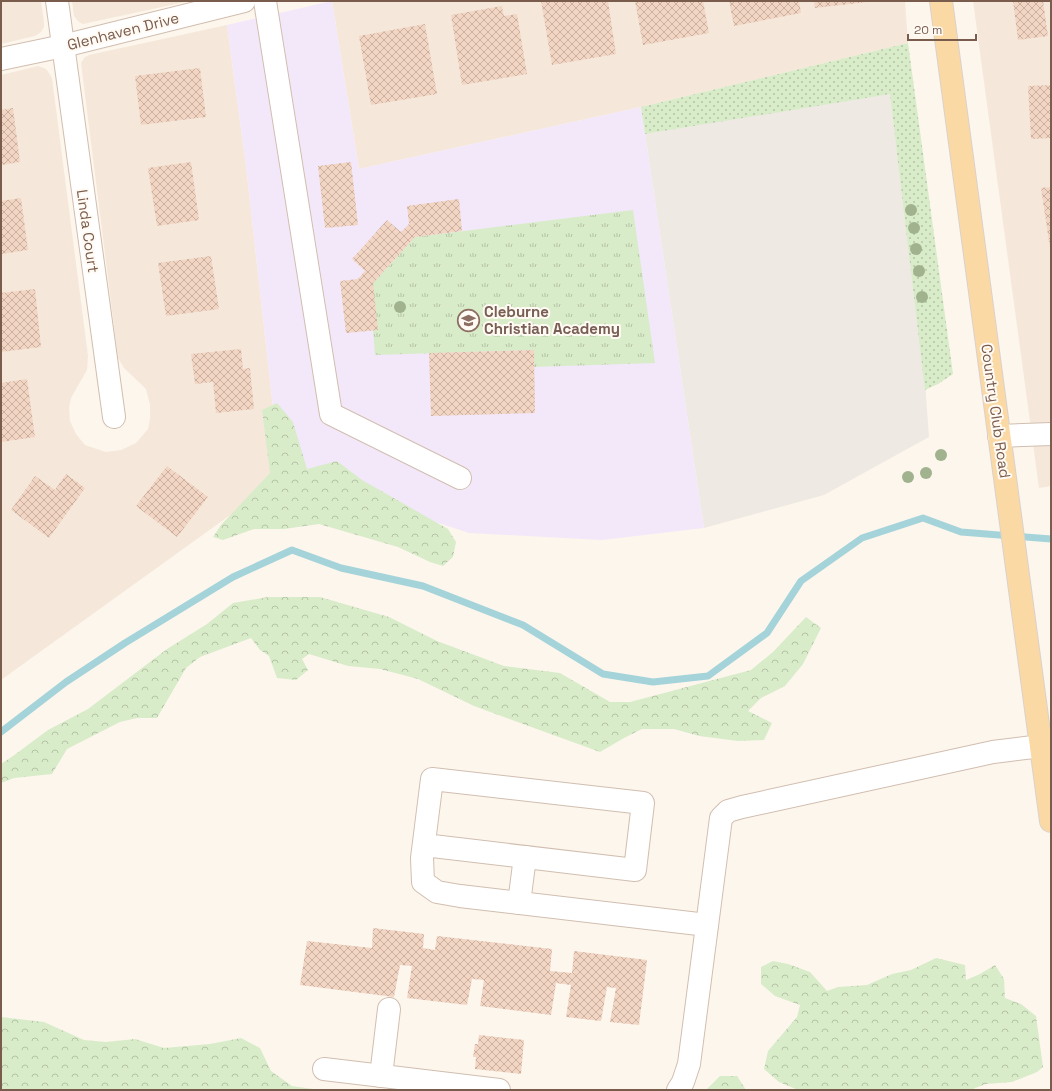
<svg xmlns="http://www.w3.org/2000/svg" width="1052" height="1091" font-family="'Space Grotesk',sans-serif">
  <style>
    .residential { fill: #f5e8da }
    .industrial { fill: #efe9e4 }
    .education { fill: #f3e8fa }
    .grass { fill: url(#grass-dots) }
    .forest { fill: url(#forest-crowns) }
    .park { fill: url(#park-tufts) }
    .lines { fill: none; stroke-linecap: round; stroke-linejoin: round }
    .stream { stroke: #a5d3da; stroke-width: 7 }
    .building { fill: url(#building-cross-hatch) }
    .minor-casing { stroke: #d1beb0; stroke-width: 24 }
    .major-casing { stroke: #dad1cd; stroke-width: 24 }
    .minor { stroke: #fff; stroke-width: 22 }
    .major { stroke: #fbd9a5; stroke-width: 22 }
    .tree { fill: #a0b28e }
    .labels { text-anchor: middle; dominant-baseline: central; stroke-width: 4; stroke-linejoin: round; paint-order: stroke }
    .street-label { font-size: 15px; fill: #7a5c4d; stroke: #fffaf3 }
    .education-label { font-size: 15px; font-weight: bold; fill: #785e54; stroke: #fffaf3; text-anchor: start }
  </style>
  <defs>
    <pattern id="grass-dots" width="8" height="8" patternUnits="userSpaceOnUse"><rect width="8" height="8" fill="#d8ecc9"/><path d="M2 2h.1M6 6h.1" fill="none" stroke="#b4c2a5" stroke-width="1.8" stroke-linecap="round"/></pattern>
    <pattern id="forest-crowns" width="20" height="18" patternUnits="userSpaceOnUse"><rect width="20" height="18" fill="#d8ecc9"/><path d="M2 6a3 3 0 1 1 6 0M12 15a3 3 0 1 1 6 0" fill="none" stroke="#b4c2a5"/></pattern>
    <pattern id="park-tufts" width="24" height="20" patternUnits="userSpaceOnUse"><rect width="24" height="20" fill="#d8ecc9"/><path d="M3 7l-1-3M5 7V3M7 7l1-3M15 17l-1-3M17 17v-4M19 17l1-3" fill="none" stroke="#b4c2a5"/></pattern>
    <pattern id="building-cross-hatch" width="8" height="8" patternUnits="userSpaceOnUse"><rect width="8" height="8" fill="#f3d5c3"/><path d="M0 0l8 8M0 8l8-8" fill="none" stroke="#cab0a1"/></pattern>
  </defs>
  <rect width="100%" height="100%" fill="#fdf6ec"/>
  <g class="residential">
    <polygon points="1,1 41,1 44,22 44,27 41,32 35,36 1,44"/>
    <polygon points="72,1 190,1 83,24 79,22 74,16"/>
    <polygon points="332,1 905,1 908,43 641,107 359,169"/>
    <polygon points="973,1 1051,1 1051,486 1039,488"/>
    <polygon points="227,25 246,166 280,471 247,503 1,680 1,75 38,66 44,68 47,70 52,78 88,356 87,370 71,398 69,408 70,421 76,434 85,445 106,452 121,450 136,443 148,429 150,419 150,405 146,389 124,368 118,358 81,63 85,57 89,55"/>
  </g>
  <polygon class="industrial" points="890,93 925,381 929,437 824,495 704,528 645,134"/>
  <polygon class="education" points="332,1 359,169 641,107 704,528 602,540 469,533 280,471 246,166 227,25"/>
  <polygon class="grass" points="908,43 953,374 938,384 925,390 890,94 645,134 641,107"/>
  <g class="forest">
    <polygon points="277,403 293,422 307,469 337,461 362,480 448,529 456,542 453,557 443,566 430,562 398,547 319,524 284,529 254,529 223,540 213,537 221,525 270,473 262,410"/>
    <polygon points="268,597 320,597 389,617 437,641 504,666 560,673 610,702 630,702 751,670 773,652 806,617 821,628 803,664 785,686 761,698 748,711 772,723 764,740 738,741 699,736 674,729 642,729 624,738 600,752 474,706 418,679 380,669 348,666 309,654 302,659 308,670 296,680 277,678 269,656 260,650 251,638 200,657 186,668 157,718 137,718 120,722 67,749 52,774 14,778 1,783 1,764 13,756 48,730 88,709 167,649 207,624 233,603"/>
    <polygon points="936,958 965,965 966,980 980,974 995,965 1004,979 1005,998 1021,1004 1036,1016 1043,1067 1037,1072 1012,1082 986,1084 970,1090 798,1090 779,1082 764,1069 768,1051 797,1017 800,1005 775,996 761,984 761,967 773,961 788,964 810,972 827,991 838,987 867,985 892,974 911,970"/>
    <polygon points="1,1017 44,1022 84,1040 106,1042 135,1039 164,1048 210,1044 241,1038 260,1048 271,1071 292,1086 320,1090 1,1090"/>
    <polygon points="720,1076 737,1076 746,1090 706,1090"/>
  </g>
  <polygon class="park" points="633,210 655,363 534,367 533,350 375,355 373,330 373,283 415,237"/>
  <g class="lines">
    <polyline class="stream" points="1,732 66,682 125,643 233,577 292,550 341,568 423,586 523,625 603,674 653,682 708,676 767,633 801,581 862,538 923,518 961,532 1051,539"/>
  </g>
  <g class="building">
    <polygon points="541,1 608,1 616,54 552,65"/>
    <polygon points="635,1 703,1 709,33 643,45"/>
    <polygon points="729,1 799,1 801,13 734,26"/>
    <polygon points="814,1 867,1 867,2 815,8"/>
    <polygon points="1013,1 1043,1 1048,36 1018,40"/>
    <polygon points="502,6 504,16 517,14 527,74 462,85 451,15"/>
    <polygon points="425,24 437,94 371,105 359,36"/>
    <polygon points="200,68 206,117 141,125 135,76"/>
    <polygon points="1051,85 1051,138 1031,139 1028,86"/>
    <polygon points="13,108 20,162 1,165 1,110"/>
    <polygon points="191,162 199,220 157,226 148,168"/>
    <polygon points="351,162 358,225 325,228 318,166"/>
    <polygon points="1051,187 1051,248 1050,248 1041,188"/>
    <polygon points="21,198 28,250 1,254 1,201"/>
    <polygon points="459,199 462,231 415,237 373,283 378,330 346,333 340,281 358,279 365,271 352,259 387,220 401,232 409,224 407,206"/>
    <polygon points="211,256 219,309 166,316 158,263"/>
    <polygon points="35,289 41,347 1,352 1,293"/>
    <polygon points="241,349 243,369 250,368 254,409 216,413 213,382 195,384 191,354"/>
    <polygon points="534,350 535,413 431,416 429,353"/>
    <polygon points="27,379 35,437 1,442 1,383"/>
    <polygon points="167,466 208,497 177,537 136,506"/>
    <polygon points="66,474 85,488 49,538 11,510 35,476 55,490"/>
    <polygon points="373,928 424,934 423,948 435,950 437,936 552,949 550,971 572,973 574,951 647,960 639,1025 610,1022 616,988 607,987 601,1021 566,1017 571,985 556,983 551,1015 480,1006 484,980 472,979 467,1005 407,998 412,966 400,965 394,997 300,985 307,941 372,948"/>
    <polygon points="479,1035 524,1040 521,1074 475,1069 476,1057 473,1057 475,1044 478,1044"/>
  </g>
  <g class="lines">
    <defs>
      <g id="minor">
        <polyline points="57,1 114,417"/>
        <polyline points="265,1 331,414 460,478"/>
        <polyline points="1,59 63,46 244,1"/>
        <polyline points="999,436 1051,434"/>
        <polyline points="424,845 635,870 643,803 432,779 422,858 423,882 437,892 460,896 707,925"/>
        <polyline points="519,903 525,857"/>
        <polyline points="324,1069 499,1090"/>
        <polyline points="381,1076 389,1009"/>
        <polyline points="678,1090 683,1082 689,1064 721,818 728,811 742,807 993,752 1041,746"/>
      </g>
      <polyline id="major" points="941,1 1051,821"/>
    </defs>
    <use href="#minor" class="minor-casing"/>
    <use href="#major" class="major-casing"/>
    <use href="#minor" class="minor"/>
    <use href="#major" class="major"/>
  </g>
  <g class="tree">
    <circle cx="911" cy="210" r="6"/>
    <circle cx="914" cy="228" r="6"/>
    <circle cx="916" cy="249" r="6"/>
    <circle cx="919" cy="271" r="6"/>
    <circle cx="922" cy="297" r="6"/>
    <circle cx="400" cy="307" r="6"/>
    <circle cx="941" cy="455" r="6"/>
    <circle cx="926" cy="473" r="6"/>
    <circle cx="908" cy="477" r="6"/>
  </g>
  <defs>
    <symbol id="school-ring" viewBox="-11 -11 22 22"><circle r="9.5" fill="#fffaf3" stroke="#8d6e63" stroke-width="1.5"/><path d="M0-5L7-2L0 1L-7-2ZM-4 1L0 2.5L4 1V4Q0 6-4 4Z" fill="#8d6e63"/></symbol>
  </defs>
  <g fill-rule="evenodd">
    <use href="#school-ring" x="456" y="308" width="25" height="25"/>
  </g>
  <g class="labels">
    <g class="street-label">
      <text transform="translate(123 31) rotate(-14)">Glenhaven Drive</text>
      <text transform="translate(88 231) rotate(82)">Linda Court</text>
      <text transform="translate(996 411) rotate(82)">Country Club Road</text>
    </g>
    <g class="education-label">
      <text x="484" y="311">Cleburne<tspan x="484" dy="17">Christian Academy</tspan></text>
    </g>
  </g>
  <rect width="1052" height="1091" fill="none" stroke="#7a5c4d" stroke-width="4"/>
  <path d="M908 34v6h68v-6" fill="none" stroke="#7a5c4d" stroke-width="2"/>
  <text x="914" y="34" font-size="12" fill="#7a5c4d" stroke="#fffaf3" stroke-width="3" paint-order="stroke">20 m</text>
</svg>
